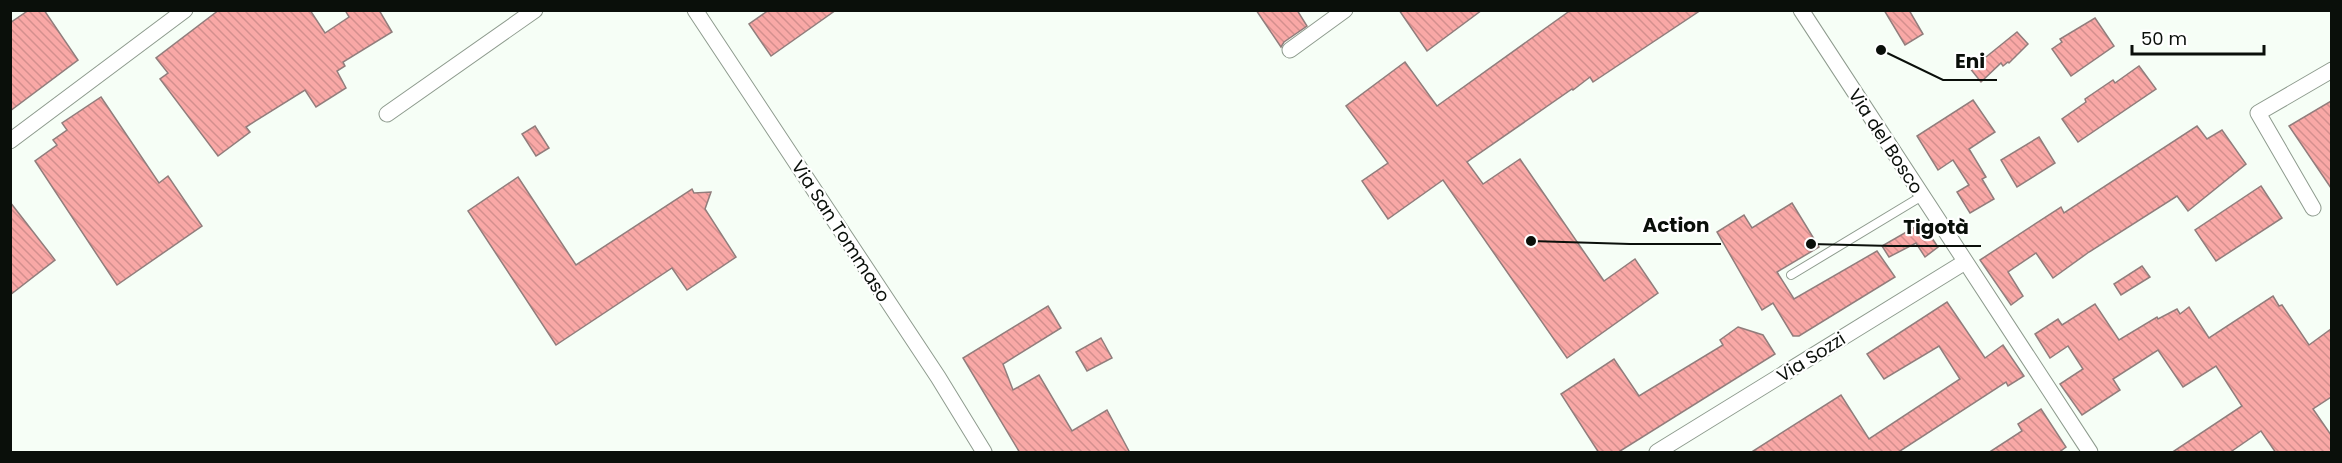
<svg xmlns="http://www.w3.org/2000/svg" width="2342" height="463" font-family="Poppins,sans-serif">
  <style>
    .building { fill: url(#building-back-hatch); stroke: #917d7c; stroke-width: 1.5 }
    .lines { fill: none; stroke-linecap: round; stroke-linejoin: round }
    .service-casing { stroke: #8e9b8e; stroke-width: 10 }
    .minor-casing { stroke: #8e9b8e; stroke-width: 17 }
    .service { stroke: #fff; stroke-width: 8 }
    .minor { stroke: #fff; stroke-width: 15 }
    .labels { text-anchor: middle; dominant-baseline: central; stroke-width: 4.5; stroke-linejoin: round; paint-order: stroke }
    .street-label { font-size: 18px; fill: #0a0f0a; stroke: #fff }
    .leader { fill: none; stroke: #0a0f0a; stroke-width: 2 }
    .callout-dot { fill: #0a0f0a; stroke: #fff; stroke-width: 2 }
    .callout-label { font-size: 20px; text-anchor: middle; font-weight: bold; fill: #0a0f0a; stroke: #fff; stroke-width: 4.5; stroke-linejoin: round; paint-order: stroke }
  </style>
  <defs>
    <pattern id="building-back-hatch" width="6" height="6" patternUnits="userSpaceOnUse" patternTransform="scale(1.5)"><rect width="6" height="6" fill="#f9a8a6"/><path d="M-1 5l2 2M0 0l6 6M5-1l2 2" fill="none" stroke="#d48f8e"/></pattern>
  </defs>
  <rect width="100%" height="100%" fill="#f6fef6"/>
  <g class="building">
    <polygon points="29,10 44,10 78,60 10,111 10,23"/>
    <polygon points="219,10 310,10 325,33 349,17 345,10 379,10 392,32 343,62 345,66 337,71 346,88 316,107 305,90 246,127 250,132 218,156 160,79 168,73 156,58"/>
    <polygon points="769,10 836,10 771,56 749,24"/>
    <polygon points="1256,10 1297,10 1307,26 1284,42 1281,47"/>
    <polygon points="1399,10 1482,10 1427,51"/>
    <polygon points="1571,10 1701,10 1593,82 1590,77 1573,90 1572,89 1467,162 1483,184 1520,159 1604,281 1635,259 1658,293 1567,358 1443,180 1388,219 1362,181 1388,163 1346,106 1405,62 1437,106"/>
    <polygon points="1884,10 1909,10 1923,34 1905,45"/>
    <polygon points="2095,18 2114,46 2071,76 2052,49 2062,42 2060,39"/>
    <polygon points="2017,32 2028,44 2009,63 2008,62 2003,66 2001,63 1981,82 1969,67 1984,54 1986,57"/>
    <polygon points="2139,66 2156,89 2078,142 2062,119 2086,102 2085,99 2113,80 2115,83"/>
    <polygon points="101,97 159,183 168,176 202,226 117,285 35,161 57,145 53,140 67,130 62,123"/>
    <polygon points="1973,100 1995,132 1969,149 1986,177 1982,179 1994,199 1970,213 1957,192 1969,185 1953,160 1938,170 1917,136"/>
    <polygon points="2331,101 2331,188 2289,126"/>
    <polygon points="535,126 549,148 536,156 522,134"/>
    <polygon points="2197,126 2207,139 2222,130 2246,164 2188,211 2177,196 2089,252 2053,278 2036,253 2008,272 2023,296 2011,305 1980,260 2061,207 2064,213"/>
    <polygon points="2039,137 2055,163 2017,187 2001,160"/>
    <polygon points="518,177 576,265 692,189 694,193 711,192 705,209 736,257 687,290 672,268 556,345 468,211"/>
    <polygon points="2261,186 2282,218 2216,261 2195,230"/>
    <polygon points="10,202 55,260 10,295"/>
    <polygon points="1792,203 1819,247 1777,272 1794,299 1877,251 1895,277 1799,336 1793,336 1773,303 1762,310 1717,232 1744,215 1752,228"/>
    <polygon points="1922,223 1938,247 1925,257 1916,243 1889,257 1882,246"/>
    <polygon points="2142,266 2150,277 2121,295 2114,284"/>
    <polygon points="2273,296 2279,306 2282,305 2309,345 2331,329 2331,397 2313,409 2331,435 2331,453 2276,453 2261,431 2229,453 2171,453 2242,406 2216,366 2183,387 2158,350 2113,379 2120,390 2082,415 2060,384 2083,369 2068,346 2050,358 2035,334 2058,319 2062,325 2095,304 2119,340 2157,317 2158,319 2177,309 2180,314 2189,307 2209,338"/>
    <polygon points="1947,302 1985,358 2003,345 2024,376 2008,386 2006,382 1897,453 1750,453 1841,395 1869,439 1960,379 1939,346 1884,379 1867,354"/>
    <polygon points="1048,306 1061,328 1003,364 1013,390 1039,375 1072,431 1107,410 1130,453 1020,453 963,358"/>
    <polygon points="1738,327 1763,335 1775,354 1617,453 1599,453 1561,394 1614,359 1639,396 1723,345 1720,340"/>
    <polygon points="1101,338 1112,358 1087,371 1076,352"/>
    <polygon points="2041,409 2066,447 2058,453 1988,453 2022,431 2018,424"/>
  </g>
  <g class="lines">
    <defs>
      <polyline id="service" points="1791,275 1922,196"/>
      <g id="minor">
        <polyline points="695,10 938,377 984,452"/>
        <polyline points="1801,10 2090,452"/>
        <polyline points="1290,50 1345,10"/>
        <polyline points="387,114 535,10"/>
        <polyline points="10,141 185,10"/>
        <polyline points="2313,208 2258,113 2332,70"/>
        <polyline points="1657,452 1965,262"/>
      </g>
    </defs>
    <use href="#service" class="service-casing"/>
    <use href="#minor" class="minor-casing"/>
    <use href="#service" class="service"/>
    <use href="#minor" class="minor"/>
  </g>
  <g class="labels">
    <g class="street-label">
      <text transform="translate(1886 141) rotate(57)">Via del Bosco</text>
      <text transform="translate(841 231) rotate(57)">Via San Tommaso</text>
      <text transform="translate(1811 357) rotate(-32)">Via Sozzi</text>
    </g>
  </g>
  <path class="leader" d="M1881 50L1943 80H1997M1531 241L1630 244H1721M1811 244L1891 246H1981"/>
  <g class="callout-dot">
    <circle cx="1881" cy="50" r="6"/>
    <circle cx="1531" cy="241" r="6"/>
    <circle cx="1811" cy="244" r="6"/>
  </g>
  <g class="callout-label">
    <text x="1970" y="68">Eni</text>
    <text x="1676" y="232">Action</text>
    <text x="1936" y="234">Tigotà</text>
  </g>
  <rect width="2342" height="463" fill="none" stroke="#0a0f0a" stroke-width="24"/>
  <path d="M2132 45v9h132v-9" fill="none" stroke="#0a0f0a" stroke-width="3"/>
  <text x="2141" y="45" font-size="18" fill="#0a0f0a" stroke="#ffffff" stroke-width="4.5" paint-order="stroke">50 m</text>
</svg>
